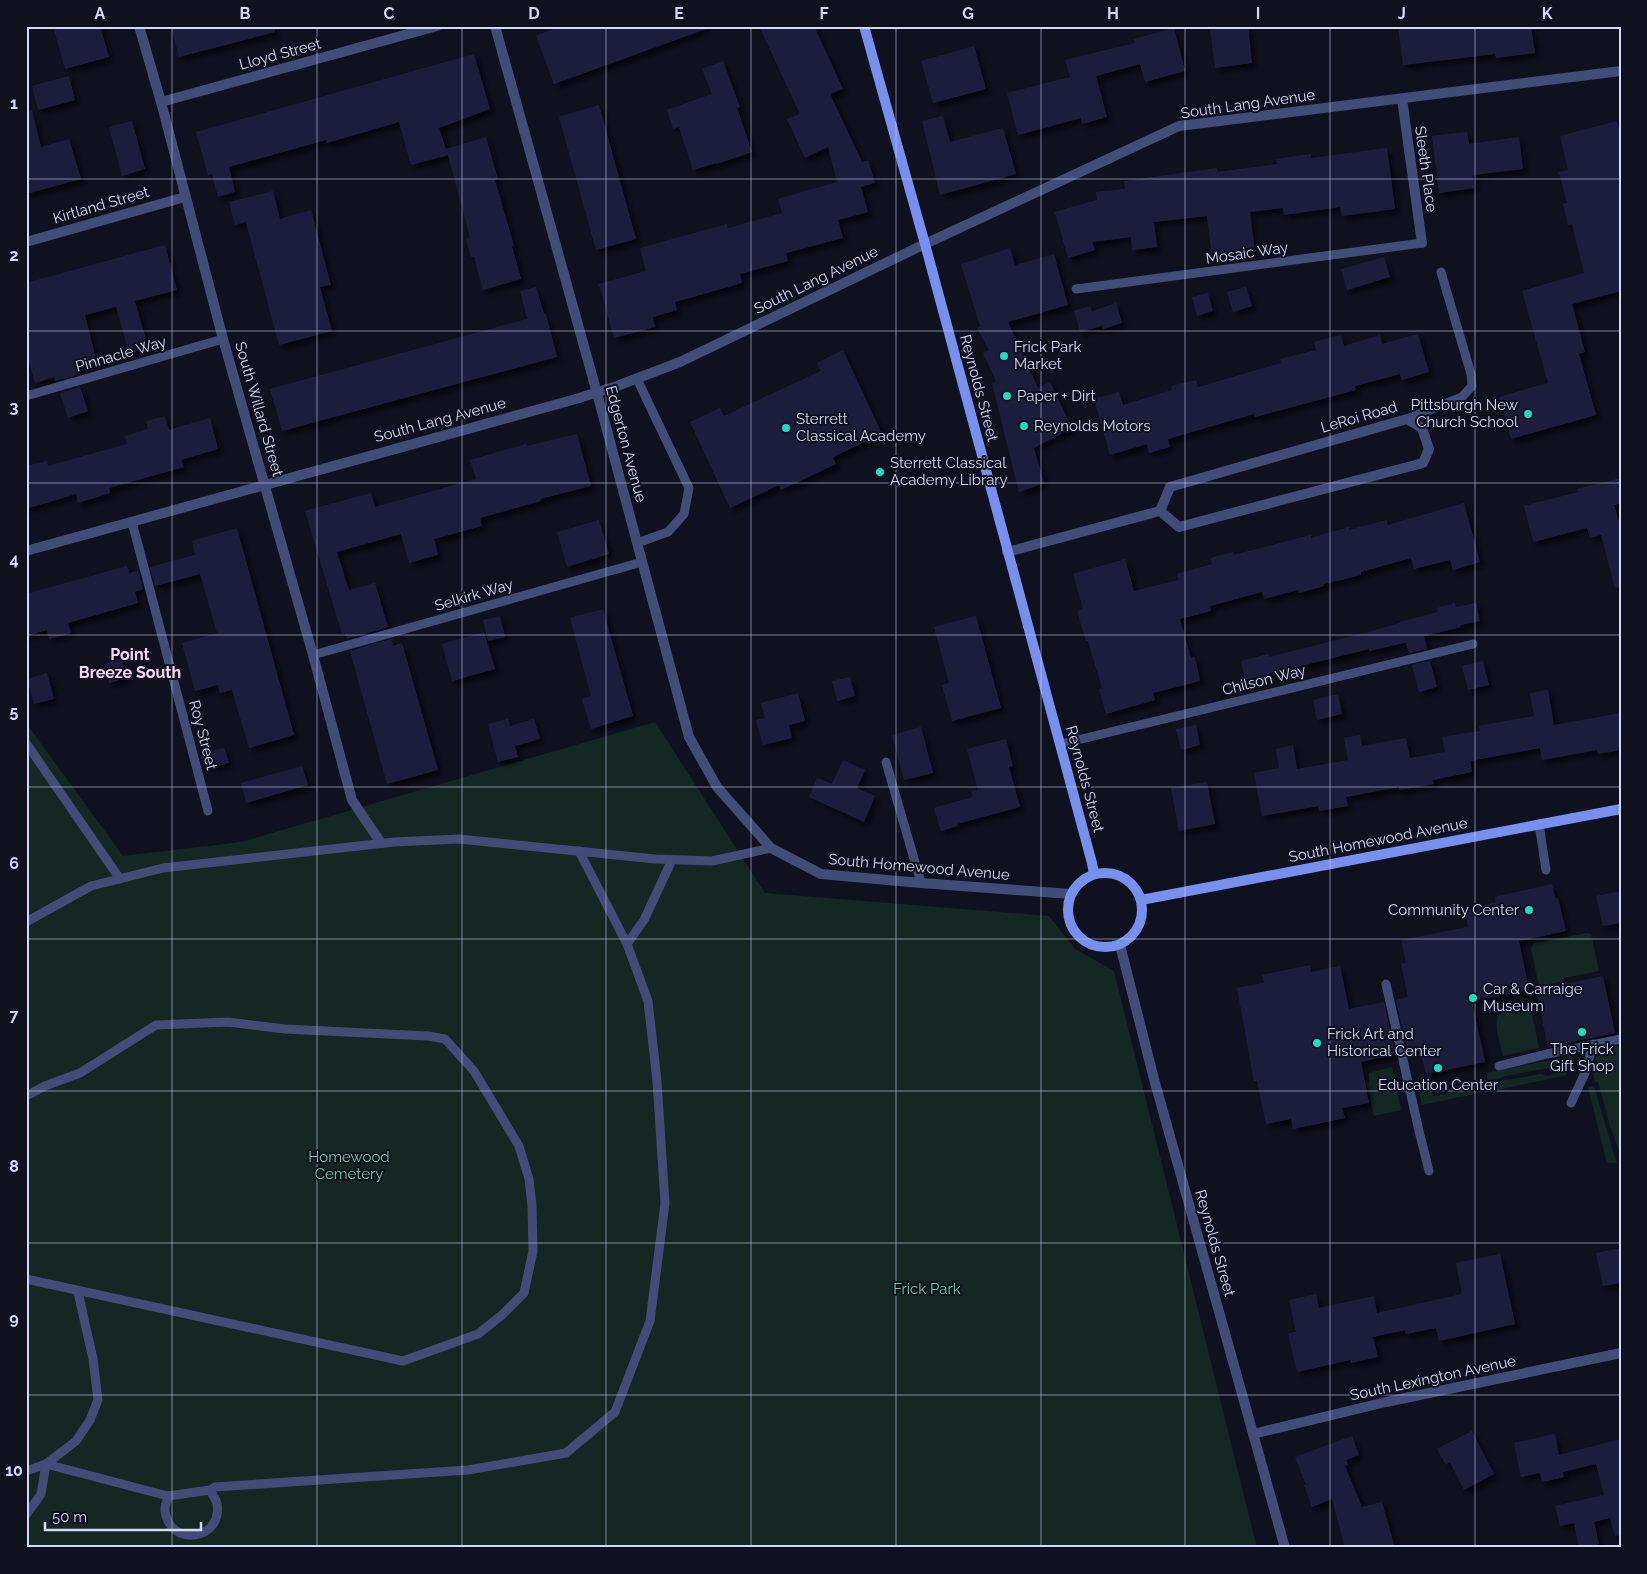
<svg xmlns="http://www.w3.org/2000/svg" width="1647" height="1574" font-family="Raleway,sans-serif">
  <style>
    .green { fill: #142823 }
    .building { fill: #1e1f3e; filter: url(#shadow) }
    .lines { fill: none; stroke-linecap: round; stroke-linejoin: round }
    .lane { stroke: #414c78; stroke-width: 9 }
    .street { stroke: #414c78; stroke-width: 10 }
    .secondary { stroke: #7790ed; stroke-width: 10 }
    .grid { fill: none; stroke: #d4d8f9; stroke-width: 1; stroke-opacity: 0.55 }
    .poi-dot { fill: #1ddcc2; stroke: #10111f; stroke-width: 2 }
    .labels { text-anchor: middle; dominant-baseline: central; stroke-width: 4; stroke-linejoin: round; paint-order: stroke }
    .street-label { font-size: 15px; fill: #d4d8f9; stroke: #10111f }
    .poi-label { font-size: 15px; fill: #d4d8f9; stroke: #10111f; text-anchor: start }
    .park-label { font-size: 15px; fill: #6acf9e; stroke: #10111f }
    .neighbourhood-label { font-size: 16px; font-weight: bold; fill: #fad6f5; stroke: #10111f }
    .neatline { fill: none; stroke: #d4d8f9; stroke-width: 2 }
    .grid-label { font-size: 16px; text-anchor: middle; font-weight: bold; fill: #d4d8f9 }
  </style>
  <defs>
    <filter id="shadow"><feDropShadow dx="4.5" dy="4.5" stdDeviation="2.5" flood-color="#0009"/></filter>
  </defs>
  <rect width="100%" height="100%" fill="#10111f"/>
  <g class="green">
    <polygon points="655,722 765,893 1049,916 1075,949 1114,971 1257,1548 26,1548 26,723 123,856 241,842"/>
    <polygon points="1587,933 1591,934 1599,971 1564,978 1564,981 1539,986 1531,948 1534,943"/>
    <path d="M1530 1006 1539 1048 1503 1056C1501 1045 1490 1017 1503 1012 1511 1008 1522 1007 1530 1006Z"/>
    <path d="M1621 1045V1156L1610 1126 1598 1082H1595C1592 1072 1594 1055 1604 1049 1608 1046 1616 1046 1621 1045Z"/>
    <polygon points="1571,1056 1574,1058 1575,1063 1506,1076 1498,1079 1488,1080 1486,1073"/>
    <polygon points="1392,1067 1401,1110 1374,1116 1366,1083 1369,1082 1369,1073"/>
    <polygon points="1567,1071 1567,1075 1493,1091 1491,1085 1494,1082 1541,1074 1546,1076"/>
    <polygon points="1417,1084 1428,1084 1430,1085 1433,1095 1435,1096 1477,1087 1479,1093 1422,1105"/>
    <polygon points="1594,1086 1615,1158 1617,1163 1607,1163 1588,1087"/>
  </g>
  <g class="building">
    <polygon points="53,26 100,26 109,57 65,69"/>
    <polygon points="171,26 274,26 275,32 179,57"/>
    <polygon points="561,26 706,26 706,29 554,84 536,36"/>
    <polygon points="759,26 814,26 843,89 830,94 862,162 868,160 875,183 861,187 868,212 838,220 843,238 786,253 788,261 740,274 742,283 675,302 677,310 653,317 655,327 614,338 599,284 646,271 640,248 727,224 728,228 782,213 778,199 837,182 828,147 805,158 787,119 800,114"/>
    <polygon points="1239,26 1248,26 1252,63 1215,68 1210,30"/>
    <polygon points="1398,26 1531,26 1535,53 1496,58 1495,54 1403,65"/>
    <polygon points="1174,28 1185,71 1145,82 1140,64 1096,76 1107,117 1082,124 1081,118 1018,135 1007,93 1070,77 1065,60 1135,43 1134,39"/>
    <polygon points="974,46 986,89 933,103 921,61"/>
    <polygon points="474,54 490,109 439,128 447,152 446,149 486,137 498,179 495,180 514,246 512,246 521,279 483,290 474,257 471,257 466,239 470,237 448,155 411,165 399,122 327,143 326,140 229,167 235,192 218,197 212,174 208,175 196,132"/>
    <polygon points="723,61 740,107 737,108 752,152 716,164 716,163 693,170 679,127 673,129 667,110 712,94 702,69"/>
    <polygon points="69,76 75,100 38,110 32,86"/>
    <polygon points="599,105 636,239 596,250 559,117"/>
    <polygon points="32,110 41,147 69,139 81,179 26,194 26,111"/>
    <polygon points="943,116 950,142 1003,128 1016,174 940,195 922,121"/>
    <polygon points="132,121 145,169 122,176 109,127"/>
    <polygon points="1617,121 1621,136 1621,291 1572,304 1585,352 1579,354 1596,415 1511,439 1499,397 1548,383 1522,291 1584,273 1572,224 1568,225 1563,204 1567,203 1559,172 1568,170 1560,136"/>
    <polygon points="1467,132 1469,144 1519,137 1523,169 1473,175 1474,188 1439,193 1432,136"/>
    <polygon points="1387,148 1395,209 1342,216 1340,207 1284,215 1283,208 1250,212 1255,252 1212,257 1207,216 1154,222 1157,247 1132,250 1131,237 1092,242 1095,250 1068,258 1055,212 1097,200 1096,192 1125,189 1124,181 1217,168 1218,172 1277,164 1276,159 1311,154 1311,158"/>
    <polygon points="273,191 280,219 311,210 331,285 320,287 332,331 279,345 246,222 235,225 229,202"/>
    <polygon points="165,245 177,290 135,301 148,347 129,352 116,307 85,315 97,363 76,368 77,375 55,381 54,377 35,383 26,351 26,283"/>
    <polygon points="1010,248 1015,265 1054,254 1068,305 1008,322 1038,388 1050,382 1072,428 1034,448 1044,483 1019,492 992,383 996,381 983,353 989,350 977,328 980,326 961,264"/>
    <polygon points="1384,257 1390,277 1347,290 1341,269"/>
    <polygon points="536,287 544,314 546,314 557,357 282,431 270,389 527,319 520,291"/>
    <polygon points="1246,287 1252,306 1233,312 1227,292"/>
    <polygon points="1208,293 1213,311 1197,316 1192,297"/>
    <polygon points="1116,303 1122,323 1103,329 1102,326 1080,332 1074,311 1090,306 1092,311"/>
    <polygon points="1418,334 1429,372 1402,380 1400,374 1355,386 1356,390 1330,397 1255,417 1254,414 1209,427 1168,439 1170,447 1149,453 1147,444 1110,455 1094,399 1119,392 1123,405 1172,390 1171,386 1196,380 1198,387 1281,363 1280,359 1316,350 1314,342 1341,335 1344,346 1380,335 1382,344"/>
    <polygon points="843,350 882,434 833,457 836,464 781,490 779,485 730,508 690,422 720,408 724,416 821,371 817,363"/>
    <polygon points="80,387 88,411 68,418 60,393"/>
    <polygon points="165,416 169,430 210,418 218,449 181,460 184,467 109,488 110,493 78,503 76,494 26,509 26,466 47,461 48,466 127,444 125,436 148,429 146,421"/>
    <polygon points="577,434 591,486 540,499 541,501 480,518 482,526 434,539 438,555 409,563 401,534 337,552 349,590 375,583 388,627 347,639 345,633 342,634 305,511 371,493 375,507 476,479 470,460 526,444 527,446"/>
    <polygon points="1621,478 1621,503 1614,505 1621,529 1621,587 1615,588 1601,535 1590,538 1587,528 1533,542 1524,506 1578,492 1577,489"/>
    <polygon points="1464,503 1480,562 1453,570 1450,560 1414,569 1411,558 1361,572 1361,575 1324,584 1324,586 1299,593 1298,590 1264,599 1262,592 1210,606 1211,611 1180,619 1191,658 1195,657 1200,681 1153,693 1155,700 1106,714 1099,689 1102,688 1088,641 1086,641 1077,611 1083,609 1073,574 1125,559 1134,591 1179,580 1177,574 1212,564 1211,558 1233,552 1234,555 1311,535 1311,538 1349,527 1349,530 1387,520 1388,525"/>
    <polygon points="599,520 609,554 567,567 557,532"/>
    <polygon points="237,528 294,735 249,748 232,690 220,693 218,685 195,691 182,643 217,633 200,574 155,586 150,567 195,555 192,541"/>
    <polygon points="127,566 129,573 138,571 143,589 135,592 138,603 68,623 71,633 49,639 47,630 26,636 26,594"/>
    <polygon points="1455,603 1456,607 1476,603 1480,621 1460,625 1461,627 1424,636 1427,649 1409,653 1406,643 1404,643 1369,651 1369,649 1245,680 1241,661 1268,654 1269,657 1365,633 1400,623 1400,622 1438,612 1437,608"/>
    <polygon points="603,609 633,716 591,729 582,699 591,696 570,618"/>
    <polygon points="500,616 505,637 488,641 483,620"/>
    <polygon points="976,616 1001,708 952,721 942,685 949,683 934,627"/>
    <polygon points="484,632 495,669 452,681 442,644"/>
    <polygon points="391,639 393,646 402,643 438,770 387,784 350,651"/>
    <polygon points="122,658 127,678 109,683 104,664"/>
    <polygon points="1430,661 1437,687 1419,692 1412,665"/>
    <polygon points="1483,661 1489,685 1468,690 1462,666"/>
    <polygon points="47,673 54,699 34,704 27,679"/>
    <polygon points="850,677 855,696 837,701 832,681"/>
    <polygon points="1548,690 1554,725 1621,713 1621,750 1598,754 1597,750 1542,760 1540,748 1470,761 1472,772 1433,780 1434,784 1400,790 1399,787 1346,797 1348,806 1319,811 1318,806 1262,816 1254,773 1279,768 1276,749 1293,745 1297,769 1348,760 1344,738 1360,735 1362,746 1406,738 1410,758 1445,752 1442,737 1480,731 1479,726 1534,716 1530,693"/>
    <polygon points="798,693 805,721 789,725 792,738 763,745 756,720 765,718 761,703"/>
    <polygon points="1338,694 1342,714 1317,720 1313,700"/>
    <polygon points="508,719 510,726 534,719 540,739 515,746 518,757 498,762 488,724"/>
    <polygon points="1196,725 1200,745 1181,750 1176,729"/>
    <polygon points="921,727 933,773 904,780 892,735"/>
    <polygon points="1006,739 1013,766 1009,767 1020,807 957,824 958,826 941,831 934,808 973,797 971,791 978,790 967,749"/>
    <polygon points="224,748 229,763 211,768 206,752"/>
    <polygon points="843,760 865,770 857,788 875,796 864,822 809,797 817,778 832,784"/>
    <polygon points="302,766 308,785 246,803 241,783"/>
    <polygon points="1207,782 1215,824 1179,831 1171,788"/>
    <polygon points="1552,884 1555,898 1558,898 1566,931 1519,941 1529,990 1472,1001 1485,1062 1426,1074 1420,1049 1408,1052 1396,1000 1408,997 1401,964 1406,963 1401,940 1468,927 1465,909 1496,902 1495,897"/>
    <polygon points="1621,891 1621,923 1603,926 1596,896"/>
    <polygon points="1310,965 1311,972 1340,966 1349,1009 1384,1002 1395,1054 1361,1062 1369,1103 1342,1108 1345,1118 1293,1129 1291,1119 1266,1124 1257,1081 1254,1081 1237,988 1264,983 1262,975"/>
    <polygon points="1603,976 1615,1033 1548,1047 1536,990"/>
    <polygon points="1621,1248 1621,1283 1603,1286 1596,1253"/>
    <polygon points="1500,1254 1515,1324 1439,1341 1436,1328 1406,1334 1405,1330 1373,1337 1378,1357 1351,1363 1350,1360 1297,1372 1288,1333 1296,1332 1289,1300 1316,1294 1319,1308 1374,1296 1377,1313 1462,1294 1456,1263"/>
    <polygon points="1472,1431 1494,1474 1464,1490 1450,1462 1446,1465 1437,1449"/>
    <polygon points="1555,1434 1559,1455 1621,1439 1621,1535 1615,1536 1610,1518 1594,1522 1599,1544 1579,1548 1574,1523 1560,1526 1555,1506 1604,1495 1596,1464 1563,1472 1564,1477 1542,1482 1540,1473 1521,1477 1514,1443"/>
    <polygon points="1352,1436 1359,1455 1346,1460 1348,1465 1345,1466 1362,1507 1382,1502 1395,1548 1345,1548 1332,1499 1312,1507 1304,1485 1306,1485 1295,1457"/>
  </g>
  <g class="lines">
    <g class="lane">
      <polyline points="1076,289 1422,243"/>
      <polyline points="637,379 689,488 684,514 668,532 637,543"/>
      <polyline points="26,396 223,339"/>
      <polyline points="1407,419 1462,397 1472,386 1471,374 1441,272"/>
      <polyline points="132,522 208,811"/>
      <polyline points="313,655 642,562"/>
      <polyline points="26,743 120,879"/>
      <polyline points="1061,744 1473,644"/>
      <polyline points="886,762 921,883"/>
      <polyline points="1539,824 1546,870"/>
      <polyline points="579,851 627,944"/>
      <polyline points="26,922 91,886 163,868 394,842 459,839 655,859 712,861 771,848"/>
      <polyline points="1386,984 1419,1131 1429,1171"/>
      <polyline points="1499,1066 1547,1054 1621,1039"/>
      <polyline points="26,1096 45,1086 80,1073 156,1025 228,1022 285,1029 428,1036 445,1039 474,1071 519,1146 529,1179 532,1206 533,1251 524,1293 502,1315 478,1334 403,1361 26,1279"/>
      <polyline points="1571,1103 1585,1073 1593,1044"/>
      <polyline points="26,1471 46,1464 76,1441 90,1420 98,1400 93,1359 78,1292"/>
      <path d="M168 1496C167 1501 164 1507 165 1511 170 1548 223 1540 217 1504 216 1499 212 1494 210 1490"/>
      <polyline points="26,1515 41,1494 46,1464 168,1496 210,1490 215,1487 468,1470 566,1453 615,1412 650,1321 665,1203 657,1081 648,1001 627,944 644,920 672,860"/>
    </g>
    <g class="street">
      <polyline points="139,26 161,102 223,339 313,655 352,800 381,843"/>
      <polyline points="495,26 597,393 689,737 717,787 771,848 821,874 921,883 1071,894"/>
      <polyline points="1402,99 1422,243"/>
      <polyline points="161,102 437,26"/>
      <polyline points="26,242 185,197"/>
      <polyline points="26,551 576,399 617,386 680,362 925,244 1179,126 1621,71"/>
      <polyline points="1007,552 1160,511 1179,527 1423,463 1429,449 1422,428 1407,419 1170,487 1160,511"/>
      <polyline points="1120,945 1154,1079 1285,1548"/>
      <polyline points="1253,1434 1386,1402 1621,1353"/>
    </g>
    <g class="secondary">
      <polyline points="864,26 925,244 1092,863 1094,874"/>
      <circle cx="1105" cy="910" r="37"/>
      <polyline points="1141,900 1621,809"/>
    </g>
  </g>
  <path class="grid" d="M172 26V1548M317 26V1548M462 26V1548M606 26V1548M751 26V1548M896 26V1548M1041 26V1548M1185 26V1548M1330 26V1548M1475 26V1548M26 179H1621M26 331H1621M26 483H1621M26 635H1621M26 787H1621M26 939H1621M26 1091H1621M26 1243H1621M26 1395H1621"/>
  <g class="poi-dot">
    <circle cx="1004" cy="356" r="5"/>
    <circle cx="1007" cy="396" r="5"/>
    <circle cx="1528" cy="414" r="5"/>
    <circle cx="1024" cy="426" r="5"/>
    <circle cx="786" cy="428" r="5"/>
    <circle cx="880" cy="472" r="5"/>
    <circle cx="1529" cy="910" r="5"/>
    <circle cx="1473" cy="998" r="5"/>
    <circle cx="1582" cy="1032" r="5"/>
    <circle cx="1317" cy="1043" r="5"/>
    <circle cx="1438" cy="1068" r="5"/>
  </g>
  <g class="labels">
    <g class="street-label">
      <text transform="translate(280 54) rotate(-15)">Lloyd Street</text>
      <text transform="translate(1248 104) rotate(-8)">South Lang Avenue</text>
      <text transform="translate(1426 169) rotate(82)">Sleeth Place</text>
      <text transform="translate(101 205) rotate(-16)">Kirtland Street</text>
      <text transform="translate(1247 253) rotate(-8)">Mosaic Way</text>
      <text transform="translate(816 280) rotate(-26)">South Lang Avenue</text>
      <text transform="translate(121 354) rotate(-16)">Pinnacle Way</text>
      <text transform="translate(979 388) rotate(75)">Reynolds Street</text>
      <text transform="translate(259 409) rotate(74)">South Willard Street</text>
      <text transform="translate(1359 417) rotate(-16)">LeRoi Road</text>
      <text transform="translate(440 420) rotate(-15)">South Lang Avenue</text>
      <text transform="translate(626 444) rotate(75)">Edgerton Avenue</text>
      <text transform="translate(474 595) rotate(-16)">Selkirk Way</text>
      <text transform="translate(1264 680) rotate(-14)">Chilson Way</text>
      <text transform="translate(203 735) rotate(75)">Roy Street</text>
      <text transform="translate(1085 779) rotate(75)">Reynolds Street</text>
      <text transform="translate(1378 840) rotate(-11)">South Homewood Avenue</text>
      <text transform="translate(919 867) rotate(5)">South Homewood Avenue</text>
      <text transform="translate(1215 1243) rotate(74)">Reynolds Street</text>
      <text transform="translate(1433 1378) rotate(-12)">South Lexington Avenue</text>
    </g>
    <g class="poi-label">
      <text x="1014" y="347">Frick Park<tspan x="1014" dy="17">Market</tspan></text>
      <text x="1017" y="396">Paper + Dirt</text>
      <text x="1518" y="405" text-anchor="end">Pittsburgh New<tspan x="1518" dy="17">Church School</tspan></text>
      <text x="796" y="419">Sterrett<tspan x="796" dy="17">Classical Academy</tspan></text>
      <text x="1034" y="426">Reynolds Motors</text>
      <text x="890" y="463">Sterrett Classical<tspan x="890" dy="17">Academy Library</tspan></text>
      <text x="1519" y="910" text-anchor="end">Community Center</text>
      <text x="1483" y="989">Car &amp; Carraige<tspan x="1483" dy="17">Museum</tspan></text>
      <text x="1327" y="1034">Frick Art and<tspan x="1327" dy="17">Historical Center</tspan></text>
      <text x="1582" y="1049" text-anchor="middle">The Frick<tspan x="1582" dy="17">Gift Shop</tspan></text>
      <text x="1438" y="1085" text-anchor="middle">Education Center</text>
    </g>
    <g class="park-label">
      <text x="349" y="1157">Homewood<tspan x="349" dy="17">Cemetery</tspan></text>
      <text x="927" y="1289">Frick Park</text>
    </g>
    <g class="neighbourhood-label">
      <text x="130" y="654">Point<tspan x="130" dy="18">Breeze South</tspan></text>
    </g>
  </g>
  <rect width="1647" height="1574" fill="none" stroke="#10111f" stroke-width="55"/>
  <path d="M45 1522v8h156v-8" fill="none" stroke="#d4d8f9" stroke-width="2.5"/>
  <text x="52" y="1522" font-size="15" fill="#d4d8f9" stroke="#10111f" stroke-width="4" paint-order="stroke">50 m</text>
  <rect x="28" y="28" width="1592" height="1518" class="neatline"/>
  <g class="grid-label">
    <text x="100" y="19">A</text>
    <text x="245" y="19">B</text>
    <text x="389" y="19">C</text>
    <text x="534" y="19">D</text>
    <text x="679" y="19">E</text>
    <text x="824" y="19">F</text>
    <text x="968" y="19">G</text>
    <text x="1113" y="19">H</text>
    <text x="1258" y="19">I</text>
    <text x="1402" y="19">J</text>
    <text x="1547" y="19">K</text>
    <text x="14" y="109">1</text>
    <text x="14" y="261">2</text>
    <text x="14" y="413">3</text>
    <text x="14" y="565">4</text>
    <text x="14" y="717">5</text>
    <text x="14" y="869">6</text>
    <text x="14" y="1021">7</text>
    <text x="14" y="1172">8</text>
    <text x="14" y="1324">9</text>
    <text x="14" y="1476">10</text>
  </g>
</svg>
